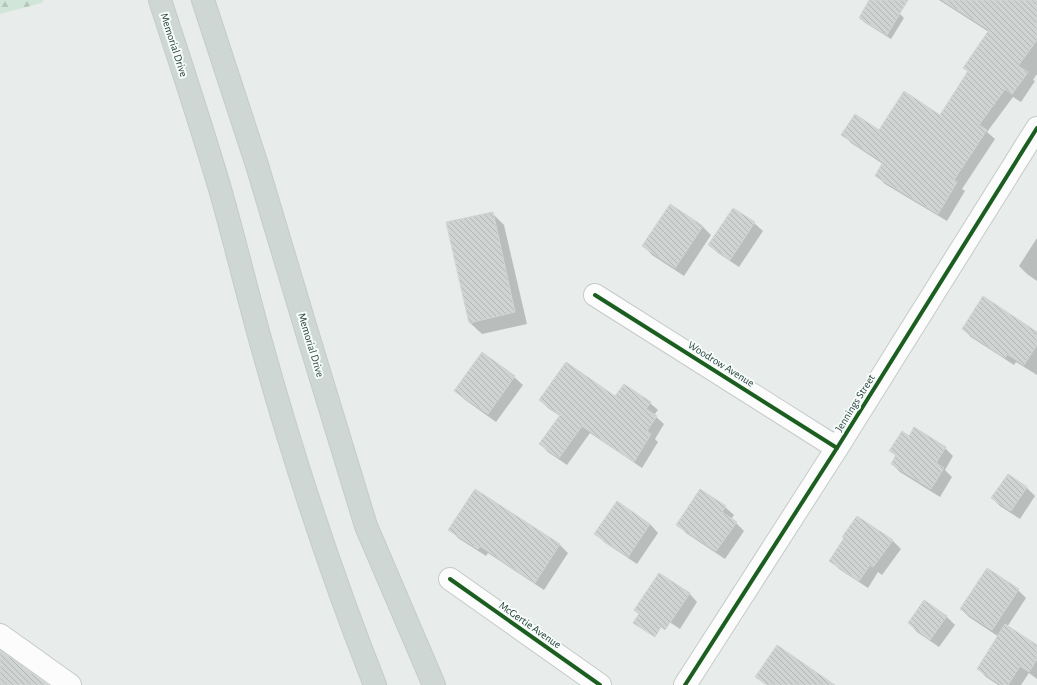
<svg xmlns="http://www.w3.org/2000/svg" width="1037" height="685" font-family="'Alegreya Sans',sans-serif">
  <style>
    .forest { fill: url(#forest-firs) }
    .shadow { fill: #0003 }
    .building { fill: url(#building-back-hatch); stroke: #d1d6d4 }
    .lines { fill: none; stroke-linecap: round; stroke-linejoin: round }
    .minor-casing { stroke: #c5cac8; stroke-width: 24 }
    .major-casing { stroke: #c3ccc9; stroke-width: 24 }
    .minor { stroke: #fcfcfc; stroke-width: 22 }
    .major { stroke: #cfd7d5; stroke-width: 22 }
    .cycleway-casing { stroke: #f7fbf9; stroke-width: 6 }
    .cycleway { stroke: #1b5e20; stroke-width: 4 }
    .labels { text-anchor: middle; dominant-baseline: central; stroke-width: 4; stroke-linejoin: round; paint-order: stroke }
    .street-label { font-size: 11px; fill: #24423a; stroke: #f7fbf9 }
  </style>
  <defs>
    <pattern id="forest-firs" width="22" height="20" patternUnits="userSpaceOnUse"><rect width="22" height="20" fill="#d1e6d8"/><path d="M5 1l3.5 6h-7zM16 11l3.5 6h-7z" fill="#b3c6ba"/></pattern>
    <pattern id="building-back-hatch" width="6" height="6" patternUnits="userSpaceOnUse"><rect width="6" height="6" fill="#cfd4d2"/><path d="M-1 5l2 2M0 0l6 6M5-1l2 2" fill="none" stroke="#b2b7b5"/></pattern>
  </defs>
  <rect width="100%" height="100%" fill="#e8edeb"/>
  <polygon class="forest" points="0,0 44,0 42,3 0,14"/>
  <g class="shadow">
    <polygon points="871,0 876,0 900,14 904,18 891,39 864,22 860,18"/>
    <polygon points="939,0 1037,0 1037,74 1033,80 1035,81 1021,102 1013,97 987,132 995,139 962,189 965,191 947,221 885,184 876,175 883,164 851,143 843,135 879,132 940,116 969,72 964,67 989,32"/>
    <polygon points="671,206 703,227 711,235 684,276 652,255 644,246"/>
    <polygon points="492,213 504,225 527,324 482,334 469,322"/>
    <polygon points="754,223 763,231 739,267 718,253 709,245"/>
    <polygon points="1037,238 1037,281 1027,274 1019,266"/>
    <polygon points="963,329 1037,333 1037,375 1016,362 1014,365 971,337"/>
    <polygon points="482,353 514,377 523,385 496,422 464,399 455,391"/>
    <polygon points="616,397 650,403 658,410 654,415 664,424 655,439 658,442 642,468 590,433 567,465 548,452 540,444 560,416 548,408 540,400"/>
    <polygon points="909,437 945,448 953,456 945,470 952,477 940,497 900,472 892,464 897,457 890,450"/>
    <polygon points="1008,475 1027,488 1035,496 1020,519 1000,506 992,498"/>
    <polygon points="475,490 560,545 568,553 544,590 488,553 486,556 458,538 450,529"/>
    <polygon points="701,490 725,507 734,515 731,519 736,523 744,531 725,559 686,533 678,525"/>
    <polygon points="617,502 650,524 658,533 637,564 604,542 596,533"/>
    <polygon points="857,517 893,541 901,549 882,575 878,572 868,588 839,569 831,561"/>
    <polygon points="1018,590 1026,598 1007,627 1037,646 1037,679 1029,673 1021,685 998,685 986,677 978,669 999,637 969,617 961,609"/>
    <polygon points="689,593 697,602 680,629 650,609"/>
    <polygon points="924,601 947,617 955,625 939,647 917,632 909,623"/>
  </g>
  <g class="building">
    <polygon points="869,0 908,0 887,35 859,18"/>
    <polygon points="942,0 1037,0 1037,40 1018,66 1028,72 1012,94 1005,89 979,125 987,130 954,180 957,182 938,214 875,176 883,162 841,135 855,114 879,130 904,91 940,115 968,71 963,68 989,30"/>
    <polygon points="670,204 703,226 675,268 642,246"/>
    <polygon points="733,208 755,222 730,260 708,245"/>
    <polygon points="493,212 515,312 469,323 446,222"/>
    <polygon points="983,296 1037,332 1037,345 1024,365 1007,354 1005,358 962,329"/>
    <polygon points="482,352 515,376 488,414 454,391"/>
    <polygon points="566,362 615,396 624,384 651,402 646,409 657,416 647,431 651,434 634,462 582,426 559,458 539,444 560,415 539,400"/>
    <polygon points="914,427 946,447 936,463 944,468 931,489 891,464 896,455 889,451 902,431 909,436"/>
    <polygon points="1008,474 1027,487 1011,511 991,498"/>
    <polygon points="475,489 560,544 535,583 480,546 478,549 448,530"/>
    <polygon points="700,489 726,506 722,512 737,522 716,551 676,525"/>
    <polygon points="617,501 650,524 628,557 594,534"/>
    <polygon points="857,516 893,540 873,567 870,565 859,581 829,561 844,538 842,537"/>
    <polygon points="987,568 1019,589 992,630 960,609"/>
    <polygon points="659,573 690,593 665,630 661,627 655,637 633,623 639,614 634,610"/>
    <polygon points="924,600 947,616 930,640 908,623"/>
    <polygon points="1005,624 1037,645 1037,659 1029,672 1020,666 1008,685 1001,685 977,669"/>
    <polygon points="777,645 835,685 767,685 755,677"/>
    <polygon points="0,650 48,685 0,685"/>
  </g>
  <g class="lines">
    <defs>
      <g id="minor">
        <polyline points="595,295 837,448"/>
        <polyline points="450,579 600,685"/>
        <polyline points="0,635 70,685"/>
        <polyline points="685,685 837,448 1037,128"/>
      </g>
      <g id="major">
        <path d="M160 0C181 65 203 130 222 196 236 246 248 296 262 346 294 461 331 574 375 685"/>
        <polyline points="203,0 257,165 306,329 366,526 434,685"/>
      </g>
    </defs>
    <use href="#minor" class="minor-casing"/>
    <use href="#major" class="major-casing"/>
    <use href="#minor" class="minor"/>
    <use href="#major" class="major"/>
    <defs>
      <g id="cycleway">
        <polyline points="595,295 837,448"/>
        <polyline points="450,579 600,685"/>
        <polyline points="685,685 837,448 1037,128"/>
      </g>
    </defs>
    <use href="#cycleway" class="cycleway-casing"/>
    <use href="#cycleway" class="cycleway"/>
  </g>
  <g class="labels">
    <g class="street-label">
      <text transform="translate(174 45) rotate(72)">Memorial Drive</text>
      <text transform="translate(311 345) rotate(73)">Memorial Drive</text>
      <text transform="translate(721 364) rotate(32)">Woodrow Avenue</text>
      <text transform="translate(855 403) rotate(-58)">Jennings Street</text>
      <text transform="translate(530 625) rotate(35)">McGertie Avenue</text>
    </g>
  </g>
</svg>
